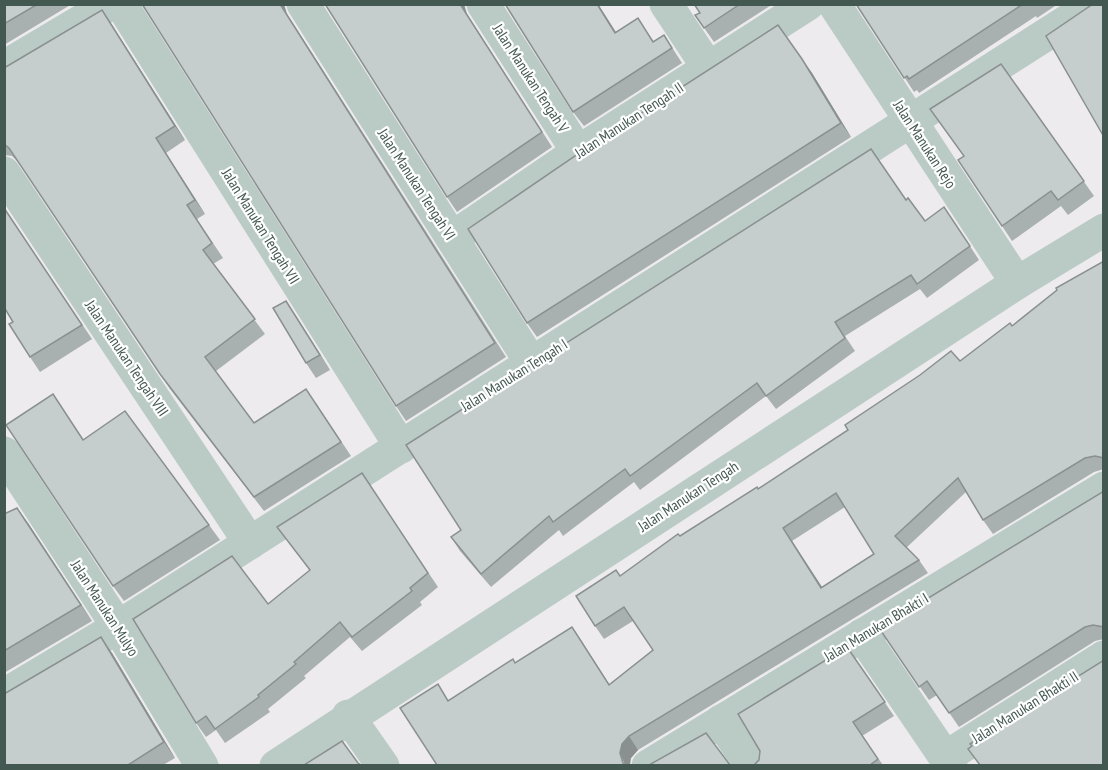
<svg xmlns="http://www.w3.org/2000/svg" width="1108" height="770" font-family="'PT Sans Narrow',sans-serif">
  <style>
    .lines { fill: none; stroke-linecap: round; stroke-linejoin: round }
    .street { stroke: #bacbc5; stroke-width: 33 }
    .wall { fill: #a9b1b0; fill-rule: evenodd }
    .shaded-wall { fill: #8a9090 }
    .building { fill: #c5cecd; stroke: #8a9090; stroke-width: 1.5; fill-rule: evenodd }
    .labels { text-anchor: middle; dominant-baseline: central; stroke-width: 4.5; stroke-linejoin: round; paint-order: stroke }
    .street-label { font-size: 15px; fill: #445852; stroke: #fff }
  </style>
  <rect width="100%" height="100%" fill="#eeebee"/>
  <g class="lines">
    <g class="street">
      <polyline points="121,4 401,447"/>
      <polyline points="303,4 532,364"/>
      <polyline points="483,4 578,152"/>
      <polyline points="666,4 709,69"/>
      <polyline points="834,4 1017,283"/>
      <polyline points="4,67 110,4"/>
      <polyline points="4,173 250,543"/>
      <polyline points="452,238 578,152 808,4"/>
      <polyline points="4,453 118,627 202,766"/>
      <polyline points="862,635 951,766"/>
      <polyline points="4,695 118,627 1094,4"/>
      <polyline points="348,716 383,766"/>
      <polyline points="721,721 751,766"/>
      <polyline points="946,757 1104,657"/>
      <polyline points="276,766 1017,283 1104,230"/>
      <polyline points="648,766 1104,488"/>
    </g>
  </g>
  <g class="wall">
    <polygon points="4,4 72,4 4,45"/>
    <polygon points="598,4 616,32 648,33 654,42 664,35 682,63 584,126 573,112"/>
    <polygon points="694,4 773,4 714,42 695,15 700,13"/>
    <polygon points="856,4 1058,4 1037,18 1036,16 919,93 917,90 914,92"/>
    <polygon points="287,14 506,357 406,421 396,406"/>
    <polygon points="467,14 552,147 457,212 447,197"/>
    <polygon points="112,25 185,140 166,153 205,214 197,219 223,258 213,264 265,334 216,371 254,423 316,403 351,456 264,511 170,389 18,162 12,156 4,155 4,68"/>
    <polygon points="802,59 812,73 851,137 537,337 527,323"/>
    <polygon points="1001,64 1094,196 1068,215 1061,206 1012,241 1002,226 964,156"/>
    <polygon points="906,200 925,221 953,220 979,260 927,298 920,289 845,336 855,351 776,409 766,396 640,490 634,482 563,536 559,530 491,587 460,551 451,537"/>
    <polygon points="4,207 92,339 40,372 30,357 13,322"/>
    <path d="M1104 261V469L1094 472 993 534 983 520 966 492 906 548 919 560 928 573 638 750 631 758 449 700 515 663 572 627 609 684 653 650 633 621 604 639 595 626 620 576 680 536 758 489 960 361 1012 326ZM845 507 874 554 822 587 792 541Z"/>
    <polygon points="296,316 330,370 316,378 306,363"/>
    <polygon points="63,409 84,440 209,525 220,540 124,601 113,586"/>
    <polygon points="362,473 438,587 420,602 422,605 362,651 350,637 304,676 306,678 268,709 270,712 225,743 216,730 206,737 196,723 268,604 310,570 277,527"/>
    <polygon points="1104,491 1104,639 1095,641 959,727 937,695 929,700 879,628"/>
    <polygon points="4,514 28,523 92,621 4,673"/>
    <polygon points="847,647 894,716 862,736 883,765 754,765"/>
    <polygon points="112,653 175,758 163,765 4,765"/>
  </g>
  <g class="shaded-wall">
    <polygon points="280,4 284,4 287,14 506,357"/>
    <polygon points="460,4 464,4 467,14 552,147"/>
    <polygon points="597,4 598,4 625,47 615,33"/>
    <polygon points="102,10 112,25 185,140 175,126"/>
    <polygon points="802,59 812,73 851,137 841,123"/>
    <polygon points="156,138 166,153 205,214 195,200"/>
    <polygon points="286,301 296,316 330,370 320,355"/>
    <polygon points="17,508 28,523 92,621 81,605"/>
    <polygon points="783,528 792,541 831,601 821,588"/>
    <polygon points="572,627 581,640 618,698 609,685"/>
    <polygon points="101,637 112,653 175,758 164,742"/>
    <polygon points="629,736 638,750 631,758 630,765 625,765 620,753 622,744"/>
  </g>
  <g class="building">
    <polygon points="4,4 38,4 4,24"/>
    <polygon points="142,4 280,4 495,343 396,406"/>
    <polygon points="325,4 460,4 542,132 447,197"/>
    <polygon points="505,4 597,4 615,33 638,18 653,42 664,35 672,48 573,112"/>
    <polygon points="694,4 740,4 704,28 695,15 700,13"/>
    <polygon points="856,4 1023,4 909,79 907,76 904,78"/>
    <polygon points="1093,4 1104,4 1104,137 1046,36"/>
    <polygon points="102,10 175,126 156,138 195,200 187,205 212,243 203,250 255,319 205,357 254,423 306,389 341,442 254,497 160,374 9,148 4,144 4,68"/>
    <polygon points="778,25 802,59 841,123 527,323 468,229 578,154"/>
    <polygon points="1001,64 1084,181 1058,200 1051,191 1002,226 958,160 964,156 930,109"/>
    <polygon points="871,149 906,200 908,198 925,221 944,207 970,246 917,284 911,275 835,322 845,338 766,396 757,383 630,476 625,469 553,522 549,516 481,574 451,537 461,530 406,445"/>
    <polygon points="4,208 82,325 30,357 9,324 13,322 4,307"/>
    <path d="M1104 261V458L1095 456 1085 458 983 520 958 478 895 536 919 560 629 736 622 744 620 753 623 763 626 765H437L400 708 438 684 448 701 513 659 515 663 572 627 609 685 653 650 624 607 595 626 576 596 616 570 620 576 678 534 680 536 757 487 758 489 848 430 845 425 920 375 951 351 960 361 1010 323 1012 326 1057 290 1056 288ZM836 493 874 554 821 588 783 528Z"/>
    <polygon points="286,301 320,355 306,363 273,308"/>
    <polygon points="53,394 83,440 125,411 209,525 113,586 6,425"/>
    <polygon points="362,473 428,573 410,588 412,591 352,637 340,622 294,662 296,664 258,695 259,697 215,729 206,716 196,723 133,619 232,556 268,604 310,570 277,527"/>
    <polygon points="1104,491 1104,627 1093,625 1085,627 949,713 927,681 919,687 879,628"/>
    <polygon points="17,508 81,605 4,651 4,514"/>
    <polygon points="101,637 164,742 128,765 4,765 4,694"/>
    <polygon points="847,647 885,702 853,722 878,759 870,765 754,765 759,760 760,751 738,714"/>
    <polygon points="1104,660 1104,765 980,765 968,749 972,746 970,744"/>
    <polygon points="706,733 730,765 649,765"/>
    <polygon points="342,741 358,763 361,765 304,765"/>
  </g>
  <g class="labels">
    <g class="street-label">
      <text transform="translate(531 78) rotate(57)">Jalan Manukan Tengah V</text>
      <text transform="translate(629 120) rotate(-33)">Jalan Manukan Tengah II</text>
      <text transform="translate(925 144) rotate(57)">Jalan Manukan Rejo</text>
      <text transform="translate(417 184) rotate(57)">Jalan Manukan Tengah VI</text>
      <text transform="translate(261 226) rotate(58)">Jalan Manukan Tengah VII</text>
      <text transform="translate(127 358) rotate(56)">Jalan Manukan Tengah VIII</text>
      <text transform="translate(514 375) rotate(-32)">Jalan Manukan Tengah I</text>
      <text transform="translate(688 496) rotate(-33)">Jalan Manukan Tengah</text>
      <text transform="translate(105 608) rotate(57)">Jalan Manukan Mulyo</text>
      <text transform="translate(876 627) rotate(-31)">Jalan Manukan Bhakti I</text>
      <text transform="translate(1025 707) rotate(-32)">Jalan Manukan Bhakti II</text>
    </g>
  </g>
  <rect width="1108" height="770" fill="none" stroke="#445852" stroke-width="12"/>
</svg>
